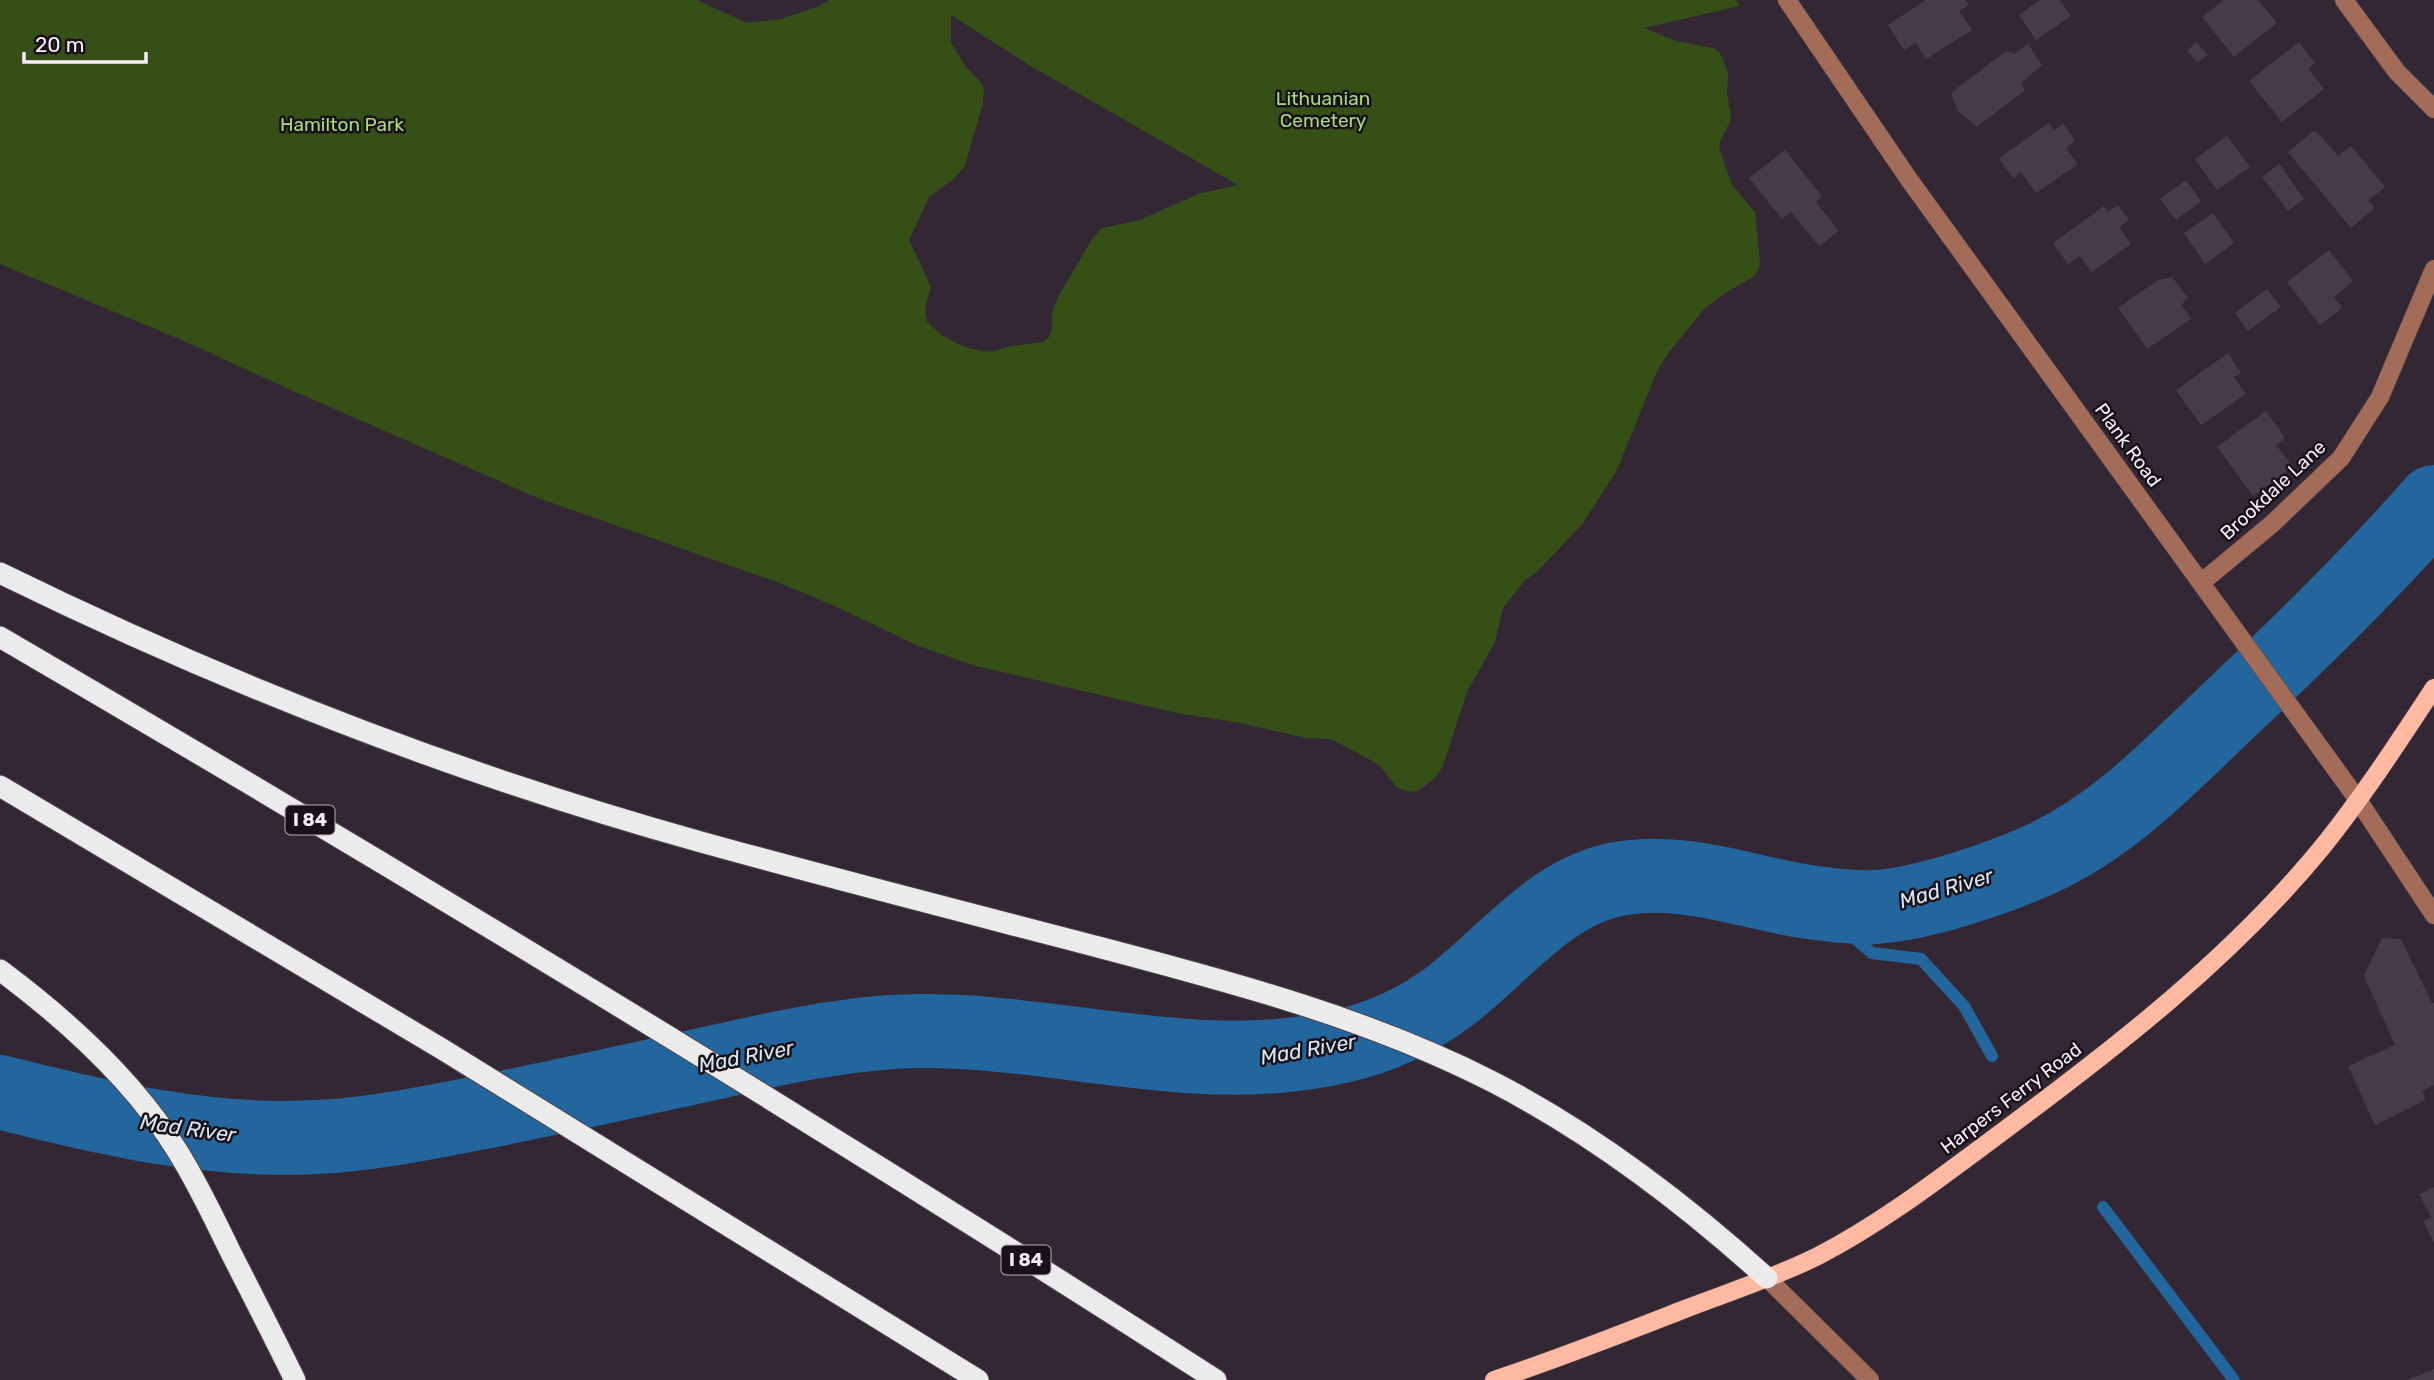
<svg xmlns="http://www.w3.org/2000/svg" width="2434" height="1380" font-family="Rubik,sans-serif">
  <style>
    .green { fill: #364f16; fill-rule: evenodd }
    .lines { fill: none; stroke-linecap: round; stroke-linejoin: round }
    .stream { stroke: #23669d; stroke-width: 12 }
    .river { stroke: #23669d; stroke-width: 74 }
    .building { fill: #443b4b }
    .minor-casing { stroke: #4e434f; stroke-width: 19 }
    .major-casing { stroke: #4e434f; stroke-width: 19 }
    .highway-casing { stroke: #4e434f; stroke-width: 23 }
    .minor { stroke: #a36c59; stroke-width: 18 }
    .major { stroke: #feb9a2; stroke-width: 18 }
    .highway { stroke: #ebebeb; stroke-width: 21 }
    .labels { text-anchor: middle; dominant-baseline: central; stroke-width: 5; stroke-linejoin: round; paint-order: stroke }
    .shield { fill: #181218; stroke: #b4acb4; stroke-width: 2 }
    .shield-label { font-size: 18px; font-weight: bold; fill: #f7eef7 }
    .park-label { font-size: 19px; fill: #abdb77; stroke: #181218 }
    .street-label { font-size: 19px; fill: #f7eef7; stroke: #181218 }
    .water-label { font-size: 21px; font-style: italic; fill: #d6e7f7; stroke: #181218 }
  </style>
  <rect width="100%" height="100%" fill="#332734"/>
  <path class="green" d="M0 0H697L747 23 781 19 817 7 830 0H1736L1740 6 1644 28 1676 41 1713 48 1719 52 1723 59 1728 73 1727 94 1731 115 1730 122 1720 141 1719 148 1732 185 1755 212 1760 261 1759 269 1753 277 1722 295 1704 309 1669 352 1657 371 1617 470 1583 523 1537 572 1525 580 1503 608 1495 642 1467 692 1443 766 1435 778 1418 791 1411 792 1396 787 1381 767 1374 762 1331 739 1306 738 1241 723 1177 713 976 666 916 645 835 606 777 582 538 498 291 390 191 344 0 264ZM951 15 1029 65 1238 185 1198 194 1140 220 1102 228 1092 239 1058 297 1052 313V330L1049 337 1043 342 1011 346 990 352 971 349 957 343 943 336 927 322 925 308 931 287 909 240 929 197 956 177 965 165 983 103 984 89 981 83 966 67 951 43Z"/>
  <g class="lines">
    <g class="stream">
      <polyline points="1825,903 1833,920 1872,953 1921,959 1964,1006 1992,1056"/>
      <polyline points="2103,1207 2234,1380"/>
    </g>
    <path class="river" d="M0 1092C103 1118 208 1143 315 1137 368 1135 421 1124 473 1114 556 1098 639 1079 721 1061 778 1048 834 1036 892 1032 1045 1023 1190 1082 1342 1046 1382 1037 1418 1020 1450 996 1505 954 1552 888 1624 878 1686 868 1748 893 1809 902 1830 905 1853 908 1875 907 1923 904 1997 879 2041 859 2114 826 2170 766 2228 711 2299 644 2369 576 2434 502"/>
  </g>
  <g class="building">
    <polygon points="1926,0 1965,0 1969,5 1959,11 1972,30 1926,59 1916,43 1904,50 1888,25"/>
    <polygon points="2040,0 2060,0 2071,16 2036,40 2019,15"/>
    <polygon points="2224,0 2258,0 2277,23 2234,57 2202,17"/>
    <polygon points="2196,42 2208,55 2197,62 2187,51"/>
    <polygon points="2299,42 2315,63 2308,68 2324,89 2282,122 2249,81"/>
    <polygon points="2028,44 2042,65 2021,83 2025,90 1977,127 1958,111 1951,93 2006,51 2014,54"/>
    <polygon points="2049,123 2054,130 2063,124 2075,140 2066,148 2078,164 2036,193 2021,172 2013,178 1999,158"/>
    <polygon points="2313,131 2318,133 2338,156 2351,146 2385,187 2368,200 2375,208 2351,228 2288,152"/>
    <polygon points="2227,136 2250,167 2217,190 2195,159"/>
    <polygon points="1785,150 1822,196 1816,202 1839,231 1819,246 1791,212 1782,219 1749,178"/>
    <polygon points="2279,164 2304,199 2288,211 2262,177"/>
    <polygon points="2186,180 2201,201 2176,220 2160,199"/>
    <polygon points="2118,205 2129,220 2119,227 2131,244 2092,272 2080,256 2068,264 2053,243 2104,206 2108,212"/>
    <polygon points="2213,213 2234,243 2205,264 2184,233"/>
    <polygon points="2329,250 2353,281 2334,297 2342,308 2320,325 2287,282"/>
    <polygon points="2172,277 2188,298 2181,305 2191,319 2147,349 2118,308 2158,280"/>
    <polygon points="2267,289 2281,307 2248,331 2235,313"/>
    <polygon points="2228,353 2241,373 2234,377 2246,394 2201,425 2176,390"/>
    <polygon points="2266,411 2285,438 2276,445 2293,467 2253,496 2217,447"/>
    <polygon points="2382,938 2401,939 2432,1003 2434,1003 2434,1085 2423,1091 2425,1100 2375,1125 2348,1066 2395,1045 2364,976"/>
    <polygon points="2434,1187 2434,1243 2423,1221 2431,1217 2419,1194"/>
    <polygon points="2434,1369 2434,1380 2407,1380"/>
  </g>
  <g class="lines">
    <defs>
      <g id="minor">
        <polyline points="1787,0 1908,178 2358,800 2434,915"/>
        <polyline points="2344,0 2397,72 2434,109"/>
        <polyline points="2202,582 2272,524 2341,458 2380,397 2434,269"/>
        <polyline points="1767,1278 1870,1380"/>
      </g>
      <path id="major" d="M1494 1380C1558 1359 1621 1334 1685 1309 1729 1292 1776 1277 1818 1256 1882 1223 1940 1178 1998 1135 2114 1049 2232 958 2324 845 2364 795 2399 741 2434 688"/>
      <g id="highway">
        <path d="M0 573C224 683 460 775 701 842 834 879 968 913 1102 948 1235 983 1370 1019 1493 1082 1594 1134 1683 1202 1767 1278"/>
        <path d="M0 637C410 876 816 1123 1216 1380"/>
        <polyline points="0,786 442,1049 978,1380"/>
        <path d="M0 970C67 1020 134 1080 178 1152 198 1184 214 1218 230 1251 252 1294 274 1337 295 1380"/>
      </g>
    </defs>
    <use href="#minor" class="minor-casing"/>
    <use href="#major" class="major-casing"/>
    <use href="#highway" class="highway-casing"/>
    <use href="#minor" class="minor"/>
    <use href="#major" class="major"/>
    <use href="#highway" class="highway"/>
  </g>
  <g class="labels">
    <g class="shield">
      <rect x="285.5" y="805.5" width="49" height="29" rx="5"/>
      <rect x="1001.5" y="1245.5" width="49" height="29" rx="5"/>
    </g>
    <g class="shield-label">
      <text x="310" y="820">I 84</text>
      <text x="1026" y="1260">I 84</text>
    </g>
    <g class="park-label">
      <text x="1323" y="98">Lithuanian<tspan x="1323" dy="22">Cemetery</tspan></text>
      <text x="342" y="124">Hamilton Park</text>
    </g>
    <g class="street-label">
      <text transform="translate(2128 445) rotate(54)">Plank Road</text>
      <text transform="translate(2273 490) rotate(-43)">Brookdale Lane</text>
      <text transform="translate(2011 1098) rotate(-37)">Harpers Ferry Road</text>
    </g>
    <g class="water-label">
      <text transform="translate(1946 888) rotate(-16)">Mad River</text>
      <text transform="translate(1308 1049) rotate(-10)">Mad River</text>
      <text transform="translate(746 1056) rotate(-11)">Mad River</text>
      <text transform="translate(188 1128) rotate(8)">Mad River</text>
    </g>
  </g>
  <path d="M24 52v10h122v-10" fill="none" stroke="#f7eef7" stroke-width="3.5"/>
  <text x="35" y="52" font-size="21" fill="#f7eef7" stroke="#181218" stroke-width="5" paint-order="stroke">20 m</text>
</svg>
